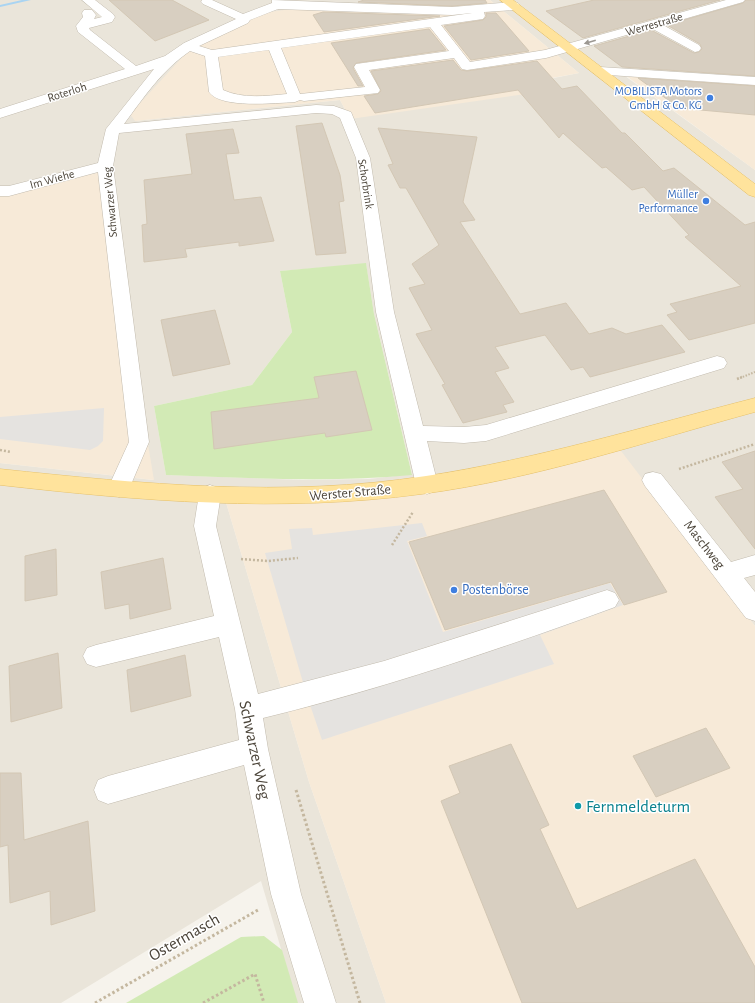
<svg xmlns="http://www.w3.org/2000/svg" width="755" height="1003" font-family="'Alegreya Sans',sans-serif">
  <style>
    .residential { fill: #eae5da; fill-rule: evenodd }
    .commercial { fill: #f7ead8 }
    .green { fill: #d2eab5 }
    .parking { fill: #e5e3e0 }
    .lines { fill: none; stroke-linecap: round; stroke-linejoin: round }
    .stream { fill: #a9d4f2; fill-rule: evenodd }
    .building { fill: #d8cfc1; stroke: #d3c7b4 }
    .minor-casing { stroke: #c2bbae; stroke-width: 1 }
    .major-casing { stroke: #e6c16a; stroke-width: 1 }
    .path-far2 { stroke: #c4b79f; stroke-width: 2; stroke-dasharray: 1.5 1.5; stroke-linecap: butt }
    .path-far1 { stroke: #c4b79f; stroke-width: 2.5; stroke-dasharray: 2 2; stroke-linecap: butt }
    .path { stroke: #c4b79f; stroke-width: 3; stroke-dasharray: 2.5 2.5; stroke-linecap: butt }
    .minor { fill: #fff; fill-rule: evenodd }
    .major { fill: #ffe39c; fill-rule: evenodd }
    .oneway { fill: #9c9892 }
    .shop-dot { fill: #3f7fe0; stroke: #fff; stroke-width: 1.5 }
    .culture-dot { fill: #0f9aa8; stroke: #fff; stroke-width: 1.5 }
    .labels { text-anchor: middle; dominant-baseline: central; stroke-width: 3; stroke-linejoin: round; paint-order: stroke }
    .far-street-label { font-size: 12px; fill: #4b4439; stroke: #fff }
    .far-shop-label { font-size: 12px; fill: #366cbe; stroke: #fff; text-anchor: end }
    .street-label { font-size: 14px; fill: #4b4439; stroke: #fff }
    .shop-label { font-size: 14px; fill: #366cbe; stroke: #fff; text-anchor: start }
    .near-street-label { font-size: 17px; fill: #4b4439; stroke: #fff }
    .near-culture-label { font-size: 17px; fill: #0d838f; stroke: #fff; text-anchor: start }
  </style>
  <rect width="100%" height="100%" fill="#f6f3ec"/>
  <path class="residential" d="M0 0H373L391 12 135 121 340 100 350 119 579 73 490 0H755V85L625 76 755 170V626L734 600 455 487 225 499 309 782 386 1003H297L261 881 61 1003H0V463L153 480 102 172 0 193ZM366 264 374 314 412 474 369 479 302 480 166 475 154 406 252 385 292 332 280 271Z"/>
  <g class="commercial">
    <polygon points="373,0 490,0 579,73 530,82 539,92 350,119 340,100 135,121 130,114 189,50 256,14 291,9 391,11"/>
    <polygon points="625,75 755,85 755,170"/>
    <polygon points="102,172 154,480 0,463 0,193"/>
    <polygon points="618,447 755,626 755,1003 386,1003 309,782 225,499 302,500"/>
  </g>
  <g class="green">
    <path d="M366 263 374 314 412 475C330 483 248 478 166 475L154 406 252 385 292 332 280 271Z"/>
    <polygon points="264,936 282,950 298,1003 126,1003 241,937"/>
  </g>
  <g class="parking">
    <polygon points="104,408 103,441 98,446 90,450 0,439 0,417"/>
    <polygon points="422,523 427,536 407,541 443,632 610,583 623,605 540,635 554,664 322,740 307,696 265,553 292,549 289,529 312,528 313,535"/>
  </g>
  <g class="lines">
    <polygon class="stream" points="22,0 31,0 0,7 0,5"/>
  </g>
  <g class="building">
    <polygon points="109,0 172,0 209,20 155,41"/>
    <polygon points="364,0 485,0 487,3 452,6 358,2"/>
    <polygon points="594,0 720,0 583,38 546,11"/>
    <polygon points="746,0 755,0 755,76 622,67 594,46 651,30 694,53 699,52 702,49 700,44 667,25 743,3"/>
    <polygon points="323,12 440,16 324,32 313,15"/>
    <polygon points="486,13 496,13 529,51 471,60 444,26 483,20 486,17"/>
    <polygon points="429,29 446,50 356,63 353,68 363,86 358,86 331,43"/>
    <polygon points="453,60 461,70 467,71 537,61 562,89 577,86 622,133 625,133 663,171 674,168 745,225 755,222 755,323 689,340 667,315 677,312 670,304 741,286 685,237 689,235 644,187 632,190 606,167 602,168 563,133 559,138 518,90 375,113 364,96 378,94 381,91 371,71"/>
    <polygon points="638,78 755,86 755,115 679,108"/>
    <polygon points="322,123 340,175 344,201 339,202 346,253 316,255 296,126"/>
    <polygon points="378,128 477,137 463,202 475,220 460,222 520,314 566,303 589,334 612,328 626,334 662,325 685,352 590,377 583,367 571,370 545,335 495,347 509,368 495,372 514,402 503,405 507,412 463,423 442,385 445,384 416,334 432,330 409,288 425,284 412,264 439,245 406,188 400,188 388,165 393,164"/>
    <polygon points="233,129 239,153 226,154 234,200 261,197 274,241 239,246 239,242 185,249 187,257 144,262 142,225 147,224 144,180 192,174 186,134"/>
    <polygon points="215,310 230,364 173,376 161,320"/>
    <polygon points="356,371 372,430 326,437 325,433 214,449 211,412 319,398 314,377"/>
    <polygon points="755,451 755,549 715,497 743,489 722,462"/>
    <polygon points="604,490 667,592 624,605 611,582 445,630 409,542"/>
    <polygon points="56,549 57,595 25,601 25,556"/>
    <polygon points="163,558 171,609 130,619 129,604 105,609 101,572"/>
    <polygon points="58,653 62,708 11,722 9,666"/>
    <polygon points="185,655 191,696 131,712 127,670"/>
    <polygon points="706,728 730,768 656,797 633,756"/>
    <polygon points="511,744 549,825 540,829 577,909 695,859 755,967 755,1003 522,1003 441,801 460,793 449,766"/>
    <polygon points="0,773 21,773 24,840 88,821 95,911 51,925 50,891 10,903 8,845 0,847"/>
  </g>
  <g class="lines">
    <defs>
      <g id="minor">
        <path d="M82 0H95L113 14 115 17 112 22 89 28 90 30 136 66 165 56 184 43 236 19 203 4 201 2 202 0H212L243 14 272 3V0L452 7 514 2 518 3 520 6 518 9 514 10 484 12 485 16 483 19 441 25 470 62 545 50 726 0H745L743 2 663 25 699 45 701 48 699 51 695 52 651 28 546 58 467 70 462 69 454 58 369 70 380 90 378 93 304 101 300 100 295 102C276 103 221 109 209 92L205 56 190 51C162 70 144 97 124 124L316 105 334 106 351 112 370 158 394 312 423 426 464 427 486 425 717 356 724 358 727 363 724 368 486 441 464 443 427 441 438 485 435 491 427 494 419 491 416 485 376 312 356 158 340 118 332 114 316 113 119 133 113 166 149 442 127 494 119 497 111 494 108 488 129 442 98 172 9 196H0V186H9L98 163 106 129 154 69 0 118V109L125 69 78 32 76 26 83 17 82 13 84 10H92L96 15 94 19 102 17ZM278 9 452 15 472 13 212 50 199 46 248 23 250 20ZM430 27 449 51 356 64 354 67 365 87 300 94 281 48ZM269 50 287 94C265 96 243 99 223 90L218 57Z"/>
        <polygon points="600,67 755,77 755,85 595,74 593,71 595,68"/>
        <polygon points="653,472 661,474 731,562 755,555 755,575 744,578 755,592 755,621 746,618 645,486 642,480 645,474"/>
        <path d="M210 485 218 488 221 494 216 526 258 694 384 661 607 590 615 593 619 600 615 607C500 649 382 689 263 718L268 749 301 894 336 1003H304L271 894 244 765 108 804 98 800 94 790 98 780 108 776 239 740 235 709 219 637 96 667 87 664 83 656 87 648 96 645 214 616 194 526 199 494 202 488Z"/>
      </g>
      <g id="major">
        <polygon points="500,0 513,0 755,184 755,197 749,195"/>
        <path d="M755 398V412C645 442 535 479 422 494 281 513 141 501 0 485V469C141 484 285 498 426 476 538 459 646 426 755 398Z"/>
      </g>
    </defs>
    <use href="#minor" class="minor-casing"/>
    <use href="#major" class="major-casing"/>
    <polyline class="path-far2" points="740,378 755,372"/>
    <g class="path-far1">
      <polyline points="737,379 742,377"/>
      <polyline points="0,450 11,452"/>
      <polyline points="679,469 755,444"/>
      <polyline points="392,545 413,512"/>
      <polyline points="241,559 268,561 298,558"/>
    </g>
    <g class="path">
      <polyline points="296,790 360,1003"/>
      <polyline points="95,1003 258,910"/>
      <polyline points="203,1003 255,974 264,1003"/>
    </g>
    <use href="#minor" class="minor"/>
    <use href="#major" class="major"/>
  </g>
  <defs><path id="oneway-solid" d="M-6-.8H1V-3.2L6.5 0L1 3.2V.8H-6Z"/></defs>
  <use class="oneway" href="#oneway-solid" transform="translate(590 42) rotate(164)"/>
  <g class="shop-dot">
    <circle cx="710" cy="98" r="4"/>
    <circle cx="706" cy="201" r="4"/>
    <circle cx="454" cy="590" r="4"/>
  </g>
  <circle class="culture-dot" cx="578" cy="806" r="4"/>
  <g class="labels">
    <g class="far-street-label">
      <text transform="translate(654 24) rotate(-16)">Werrestraße</text>
      <text transform="translate(67 92) rotate(-18)">Roterloh</text>
      <text transform="translate(52 179) rotate(-15)">Im Wiehe</text>
      <text transform="translate(366 184) rotate(81)">Schorbrink</text>
      <text transform="translate(110 202) rotate(-95)">Schwarzer Weg</text>
    </g>
    <g class="far-shop-label">
      <text x="702" y="91">MOBILISTA Motors<tspan x="702" dy="14">GmbH &amp; Co. KG</tspan></text>
      <text x="698" y="194">Müller<tspan x="698" dy="14">Performance</tspan></text>
    </g>
    <g class="street-label">
      <text transform="translate(350 493) rotate(-5)">Werster Straße</text>
      <text transform="translate(704 545) rotate(52)">Maschweg</text>
    </g>
    <g class="shop-label">
      <text x="462" y="590">Postenbörse</text>
    </g>
    <g class="near-street-label">
      <text transform="translate(255 750) rotate(78)">Schwarzer Weg</text>
      <text transform="translate(184 937) rotate(-30)">Ostermasch</text>
    </g>
    <g class="near-culture-label">
      <text x="586" y="806">Fernmeldeturm</text>
    </g>
  </g>
</svg>
